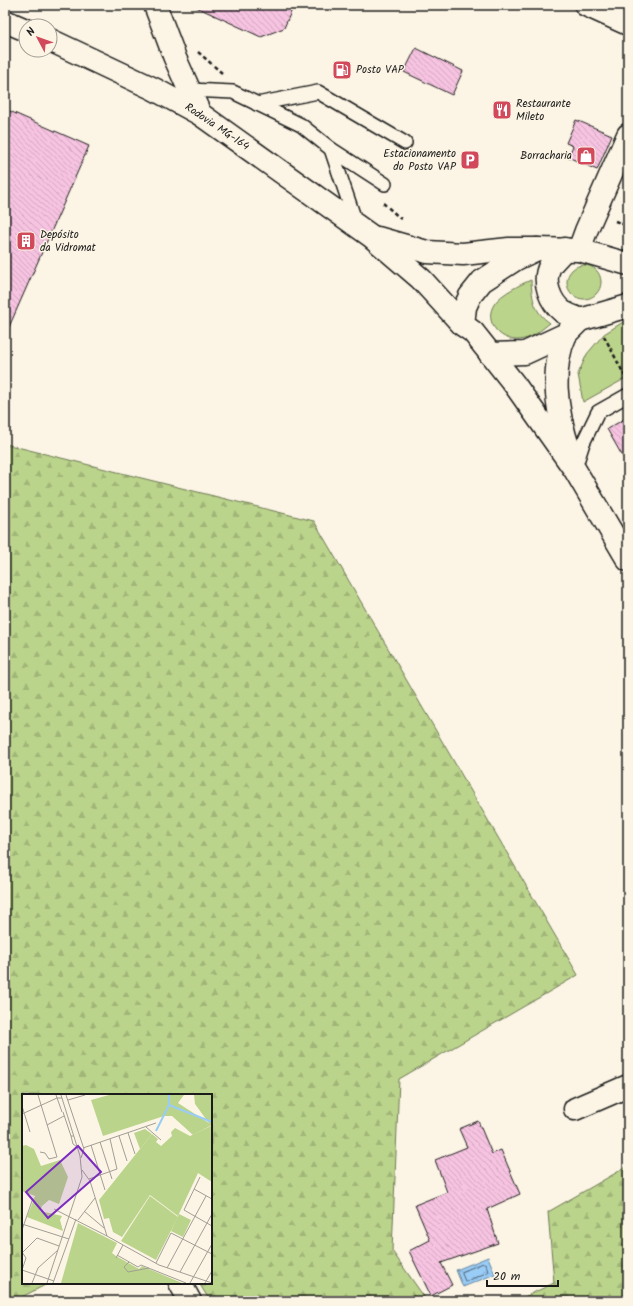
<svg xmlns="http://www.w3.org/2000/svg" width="633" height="1306" font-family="Kalam,sans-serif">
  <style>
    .forest { fill: url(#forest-firs); stroke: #6c7854 }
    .garden { fill: #bbd48b; stroke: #6c7854 }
    .water { fill: url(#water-ripples); stroke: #67869f }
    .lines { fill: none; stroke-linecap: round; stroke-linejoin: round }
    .shore { stroke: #4e6273; stroke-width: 1 }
    .building { fill: url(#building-back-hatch); stroke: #1c1c1c }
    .lane-casing { stroke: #1c1c1c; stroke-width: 16 }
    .street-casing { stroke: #1c1c1c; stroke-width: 25 }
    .secondary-casing { stroke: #1c1c1c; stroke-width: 25 }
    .primary-casing { stroke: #1c1c1c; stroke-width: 25 }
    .path { stroke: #1c1c1c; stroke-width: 2.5; stroke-dasharray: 4 3; stroke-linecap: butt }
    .lane { stroke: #fcf5e5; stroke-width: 13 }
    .street { stroke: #fcf5e5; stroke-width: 22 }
    .secondary { stroke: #fcf5e5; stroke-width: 22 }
    .primary { stroke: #fcf5e5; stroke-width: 22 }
    .labels { text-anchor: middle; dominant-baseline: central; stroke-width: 3; stroke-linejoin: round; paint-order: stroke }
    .poi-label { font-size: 11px; fill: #1c1c1c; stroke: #fcf5e5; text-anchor: start }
    .street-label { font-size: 11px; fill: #1c1c1c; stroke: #fcf5e5 }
    .inset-river { fill: none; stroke: #99ccf6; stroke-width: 2 }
    .inset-road { fill: none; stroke: #a29e95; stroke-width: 1 }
    .view { fill: #7b2cbf; fill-opacity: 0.15; stroke: #7b2cbf; stroke-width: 2 }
    .inset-edge { fill: none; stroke: #1c1c1c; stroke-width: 2 }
  </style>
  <defs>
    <pattern id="forest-firs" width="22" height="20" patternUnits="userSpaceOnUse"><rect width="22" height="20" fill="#bbd48b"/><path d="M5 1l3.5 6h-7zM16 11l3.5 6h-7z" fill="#a0b577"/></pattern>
    <pattern id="water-ripples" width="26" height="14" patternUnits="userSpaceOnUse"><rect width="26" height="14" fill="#99ccf6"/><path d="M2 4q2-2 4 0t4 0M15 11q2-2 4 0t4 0" fill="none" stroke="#83afd2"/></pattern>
    <pattern id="building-back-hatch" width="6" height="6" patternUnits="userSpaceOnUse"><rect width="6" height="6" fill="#f6c3e1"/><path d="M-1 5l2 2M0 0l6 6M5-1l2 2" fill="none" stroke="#d2a7c0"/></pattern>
  </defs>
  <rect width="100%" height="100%" fill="#fcf5e5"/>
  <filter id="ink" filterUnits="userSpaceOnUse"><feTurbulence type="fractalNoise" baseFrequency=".025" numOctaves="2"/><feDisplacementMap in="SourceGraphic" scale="8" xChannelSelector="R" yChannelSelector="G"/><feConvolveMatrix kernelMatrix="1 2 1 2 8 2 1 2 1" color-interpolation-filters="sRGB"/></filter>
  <g filter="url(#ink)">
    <g class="forest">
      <polygon points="5,444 314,521 578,975 399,1079 392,1251 427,1301 210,1301 199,1283 211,1283 211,1095 23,1095 23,1283 49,1283 14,1301 5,1301"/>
      <polygon points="628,1166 628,1301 516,1301 554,1283 548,1212"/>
    </g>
    <g class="garden">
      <circle cx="584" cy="282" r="17"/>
      <path d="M531 280C532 299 534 312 550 323 542 329 534 337 524 339 503 345 481 322 495 303 501 294 521 284 531 280Z"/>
      <polygon points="628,319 628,377 583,402 578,374 587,354 604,334"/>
    </g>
    <polygon class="water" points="488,1257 495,1274 463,1287 456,1270"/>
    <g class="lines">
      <polygon class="shore" points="484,1263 486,1264 488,1272 467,1281 465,1281 462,1274 462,1272"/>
    </g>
    <g class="building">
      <polygon points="192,5 294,5 284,28 261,37"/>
      <polygon points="416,48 463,71 452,95 404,72"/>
      <polygon points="5,109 89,146 5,336"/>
      <polygon points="576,120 612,135 597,170 568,157 573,146 566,143"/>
      <polygon points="628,417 628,466 607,429"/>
      <polygon points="478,1121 492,1154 501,1150 520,1194 487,1209 498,1243 441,1263 452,1285 431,1296 409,1251 430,1240 415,1205 447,1192 435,1160 467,1147 459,1129"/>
    </g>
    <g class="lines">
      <defs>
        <g id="lane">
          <polyline points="190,90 233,92 301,125 331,149 356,223"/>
          <polyline points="257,104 318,92 405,143"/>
          <polyline points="331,149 385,184"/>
          <polyline points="575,468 583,443 598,412 628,395"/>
        </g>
        <g id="street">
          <polyline points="155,5 175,58 200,114"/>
          <polyline points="586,5 628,24"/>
          <polyline points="579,250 586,231 628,135"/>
          <polyline points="575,1109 628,1086"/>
          <polyline points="180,1283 190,1301"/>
        </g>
        <g id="secondary">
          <path d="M565 249C560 255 554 260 550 266 542 281 550 302 563 312 568 315 575 317 580 320"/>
          <polyline points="463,325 465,307 470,296 482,281 516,259 537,249 579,250 628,264"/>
          <polyline points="490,354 525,353 566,334 580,320 628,306"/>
        </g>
        <g id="primary">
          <polyline points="5,21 26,30"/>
          <polyline points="50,40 154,89 200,114 371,236 421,279 463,325 473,332 515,385 575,470 628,560"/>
          <polyline points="378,238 427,252 463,254 509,249 537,249"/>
          <path d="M566 334C549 370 558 417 570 453"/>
        </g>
      </defs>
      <use href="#lane" class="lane-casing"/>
      <use href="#street" class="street-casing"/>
      <use href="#secondary" class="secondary-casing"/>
      <use href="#primary" class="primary-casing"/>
      <g class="path">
        <polyline points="198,52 222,73"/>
        <polyline points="383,203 401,219"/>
        <polyline points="615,221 628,226"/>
        <polyline points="604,336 626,378"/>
      </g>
      <use href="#lane" class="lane"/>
      <use href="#street" class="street"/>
      <use href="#secondary" class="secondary"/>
      <use href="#primary" class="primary"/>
    </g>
  </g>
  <defs>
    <symbol id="fuel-square" viewBox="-11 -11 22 22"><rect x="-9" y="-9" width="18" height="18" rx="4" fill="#d1495b" stroke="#fcf5e5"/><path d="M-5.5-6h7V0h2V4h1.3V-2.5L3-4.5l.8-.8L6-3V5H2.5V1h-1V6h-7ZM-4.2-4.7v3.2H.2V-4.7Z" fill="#fff"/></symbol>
    <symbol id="restaurant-square" viewBox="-11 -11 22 22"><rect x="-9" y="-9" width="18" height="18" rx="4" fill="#d1495b" stroke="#fcf5e5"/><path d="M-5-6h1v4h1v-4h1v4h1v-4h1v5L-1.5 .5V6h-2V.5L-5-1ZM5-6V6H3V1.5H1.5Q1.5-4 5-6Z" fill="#fff"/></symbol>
    <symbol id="shop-square" viewBox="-11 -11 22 22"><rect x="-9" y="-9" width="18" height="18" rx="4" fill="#d1495b" stroke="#fcf5e5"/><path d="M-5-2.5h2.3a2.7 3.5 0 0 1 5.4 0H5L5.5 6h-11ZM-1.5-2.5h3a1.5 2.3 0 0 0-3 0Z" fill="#fff"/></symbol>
    <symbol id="parking-square" viewBox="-11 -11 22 22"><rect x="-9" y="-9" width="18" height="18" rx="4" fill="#d1495b" stroke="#fcf5e5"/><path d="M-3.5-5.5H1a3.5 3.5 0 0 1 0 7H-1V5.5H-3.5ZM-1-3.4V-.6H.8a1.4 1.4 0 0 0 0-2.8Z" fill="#fff"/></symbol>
    <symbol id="building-square" viewBox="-11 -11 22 22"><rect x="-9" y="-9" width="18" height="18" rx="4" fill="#d1495b" stroke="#fcf5e5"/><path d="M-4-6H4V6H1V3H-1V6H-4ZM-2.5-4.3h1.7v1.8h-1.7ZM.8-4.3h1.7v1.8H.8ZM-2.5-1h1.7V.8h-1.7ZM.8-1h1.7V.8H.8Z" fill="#fff"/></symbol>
  </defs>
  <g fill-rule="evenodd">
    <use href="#fuel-square" x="331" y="59" width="22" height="22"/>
    <use href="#restaurant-square" x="491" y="99" width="22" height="22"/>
    <use href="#shop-square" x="575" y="145" width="22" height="22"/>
    <use href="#parking-square" x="459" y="149" width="22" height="22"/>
    <use href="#building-square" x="15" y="230" width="22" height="22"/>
  </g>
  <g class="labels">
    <g class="poi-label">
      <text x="356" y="70">Posto VAP</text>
      <text x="516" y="104">Restaurante<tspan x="516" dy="13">Mileto</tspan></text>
      <text x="456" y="154" text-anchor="end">Estacionamento<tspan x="456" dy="13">do Posto VAP</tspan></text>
      <text x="572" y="156" text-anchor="end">Borracharia</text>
      <text x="40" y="235">Depósito<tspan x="40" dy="13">da Vidromat</tspan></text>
    </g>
    <g class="street-label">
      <text transform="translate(217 127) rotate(34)">Rodovia MG-164</text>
    </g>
  </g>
  <g transform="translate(22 1094)">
    <rect width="190" height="190" fill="#fcf5e5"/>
    <path d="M172 1H190V88L176 79 156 122 128 101 100 143 91 138 87 124 82 125 77 106 130 40 136 45 134 48 139 52 150 42 149 38 153 34 168 42 189 32 173 10Z" fill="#bbd48b"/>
    <path d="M130 1H162L156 9 190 31 171 41 150 22H138ZM123 35 130 40 118 55 112 39ZM4 51 12 55 19 72 38 66 46 83 37 110 27 106 20 112 18 117 40 122 38 126 41 137 5 123 13 102 0 97V52ZM56 129 95 149 90 159 94 162 117 175 120 172 160 189H39Z" fill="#bbd48b"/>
    <path d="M128 102 156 123 134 166 99 147Z" fill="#bbd48b"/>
    <path d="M87 1H134L142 22 81 42 69 6ZM157 120 169 126 161 143 149 137Z" fill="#bbd48b"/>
    <path class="inset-river" d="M147 11 190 28M134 37 147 11V1"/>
    <path class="inset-road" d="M16 1 35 63 27 65 23 59 18 58M34 1 40 18M44 1 62 55 59 64M46 6 63 1M0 12 8 38M41 18 49 42H52M0 20 35 4H40M25 31 42 22M124 33 139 46M106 39 113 60M49 42 51 50 55 53M97 42 105 67M78 48 90 85M69 51 83 96M61 54 134 29M60 76 68 87 85 142 137 171 190 189M178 83 162 116 190 132M67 85 95 75 88 45M172 95 190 105M32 115 85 142M62 117 82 134M56 126 73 104M0 130 47 145M0 136 11 104M0 158 4 164 0 176M0 159 15 144 37 152M95 161 116 173 119 171 164 189M94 164 101 151M107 168 102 173 106 178 127 174M134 169 149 139 190 160M145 174 184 102M0 176 32 187M158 178 190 120M10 189 16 174 36 156M25 189 60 83 58 62 39 1M31 189 54 125M168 189 190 150M183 189 190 177"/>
    <path class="view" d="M56 52 79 78 26 124 4 98Z"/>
    <rect width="190" height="190" class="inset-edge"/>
  </g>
  <rect width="633" height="1306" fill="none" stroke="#fcf5e5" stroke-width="20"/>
  <rect x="10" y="10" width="613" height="1286" fill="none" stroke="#1c1c1c" stroke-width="1.5" filter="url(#ink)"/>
  <g transform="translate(38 38) rotate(311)"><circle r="19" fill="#fcf5e5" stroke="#a29e95"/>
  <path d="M0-3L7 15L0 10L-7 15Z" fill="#d1495b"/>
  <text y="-6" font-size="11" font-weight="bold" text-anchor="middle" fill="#1c1c1c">N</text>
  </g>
  <path d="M487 1280v6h71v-6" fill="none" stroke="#1c1c1c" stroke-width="2"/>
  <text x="493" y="1280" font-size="12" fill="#1c1c1c" stroke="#fcf5e5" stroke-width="3" paint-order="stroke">20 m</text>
</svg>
